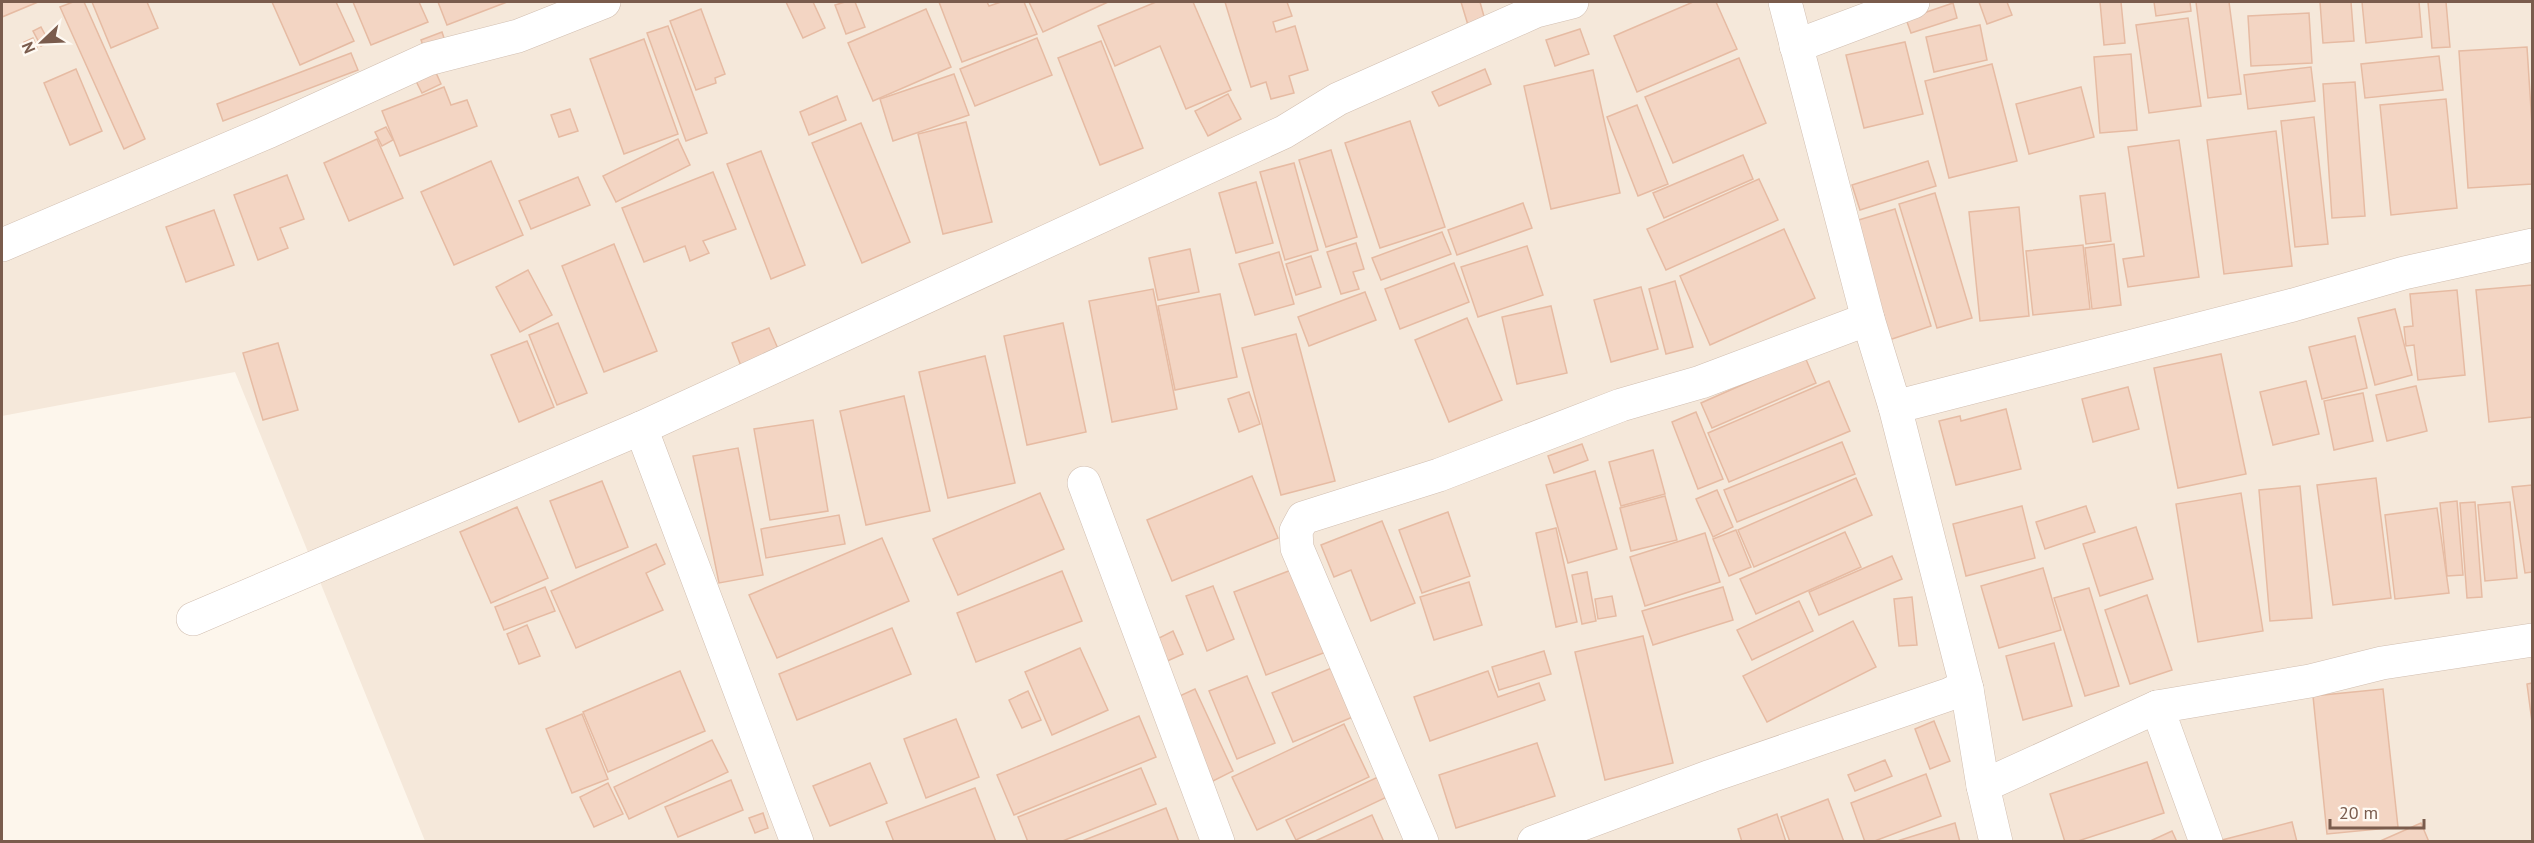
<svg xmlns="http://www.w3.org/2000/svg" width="2534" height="843" font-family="'PT Sans',sans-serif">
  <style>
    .residential { fill: #f5e8da }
    .building { fill: #f3d5c3; stroke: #e6bba3; stroke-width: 1.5 }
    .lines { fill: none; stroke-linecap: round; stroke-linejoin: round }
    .street-casing { stroke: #d1beb0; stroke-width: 34 }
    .street { stroke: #fff; stroke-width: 33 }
  </style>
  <rect width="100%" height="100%" fill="#fdf6ec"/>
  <polygon class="residential" points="2,2 2532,2 2532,841 425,841 235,372 2,416"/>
  <g class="building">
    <polygon points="2,2 38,2 2,17"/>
    <polygon points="73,2 84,2 145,139 124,149 60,7"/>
    <polygon points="92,2 147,2 158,28 111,48"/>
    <polygon points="272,2 336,2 354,41 300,65"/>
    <polygon points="353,2 419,2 428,22 371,45"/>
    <polygon points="438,2 507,2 447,25"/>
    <polygon points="786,2 813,2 825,28 803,38"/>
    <polygon points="845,2 855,2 865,27 846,34 835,5"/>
    <polygon points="939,2 987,2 989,6 1001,2 1024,2 1037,34 962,62"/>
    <polygon points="1029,2 1108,2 1043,32"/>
    <polygon points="1156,2 1193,2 1231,90 1186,109 1160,46 1115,66 1098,26"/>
    <polygon points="1225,2 1287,2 1292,16 1273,22 1276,32 1295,26 1308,70 1289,76 1294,93 1271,99 1266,82 1251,87"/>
    <polygon points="1461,2 1480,2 1485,20 1468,25"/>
    <polygon points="1693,2 1716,2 1737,49 1637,92 1614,36"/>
    <polygon points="1979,2 2007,2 2012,15 1987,24"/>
    <polygon points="2100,2 2121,2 2125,43 2104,45"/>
    <polygon points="2154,2 2190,2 2191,11 2156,16"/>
    <polygon points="2196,2 2229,2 2241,94 2208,98"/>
    <polygon points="2320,2 2351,2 2354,41 2323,43"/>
    <polygon points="2362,2 2419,2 2422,37 2366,43"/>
    <polygon points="2428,2 2446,2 2450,47 2432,48"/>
    <polygon points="1953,3 1957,18 1911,33 1906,19"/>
    <polygon points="701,9 725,74 715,78 716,83 696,90 670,21"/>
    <polygon points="926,9 951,67 873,101 848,43"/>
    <polygon points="2309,13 2312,63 2251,66 2248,16"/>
    <polygon points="2188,18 2201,106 2149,113 2136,25"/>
    <polygon points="1980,25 1987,60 1934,72 1926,37"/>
    <polygon points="668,26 707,133 686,141 647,33"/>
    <polygon points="41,27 49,42 41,46 33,31"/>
    <polygon points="1580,29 1589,54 1555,66 1546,40"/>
    <polygon points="442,32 445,41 424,48 421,40"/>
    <polygon points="33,38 37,48 29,52 24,42"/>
    <polygon points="1037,38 1052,75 975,106 960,69"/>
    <polygon points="644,39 678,134 624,154 590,59"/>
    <polygon points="1101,41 1143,148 1100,165 1058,58"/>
    <polygon points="1905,42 1923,114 1864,128 1846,55"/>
    <polygon points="2527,47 2532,125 2532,184 2468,188 2459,51"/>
    <polygon points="351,53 358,70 223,121 217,104"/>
    <polygon points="2131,54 2137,130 2100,133 2094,57"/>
    <polygon points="2439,56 2443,90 2365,98 2361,64"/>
    <polygon points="1739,58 1766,123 1673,163 1645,97"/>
    <polygon points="1992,64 2017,161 1949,178 1925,81"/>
    <polygon points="433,66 441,84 422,93 413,75"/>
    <polygon points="2311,67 2315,101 2248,109 2244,75"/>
    <polygon points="76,69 102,131 70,145 44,83"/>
    <polygon points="1485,69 1491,84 1439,106 1432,92"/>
    <polygon points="1593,70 1620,193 1551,209 1524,86"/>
    <polygon points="954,74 969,115 893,141 880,99"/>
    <polygon points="2355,82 2365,216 2332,218 2323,84"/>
    <polygon points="444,87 451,105 467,100 477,126 400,156 382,111"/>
    <polygon points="2081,87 2094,137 2029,154 2016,104"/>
    <polygon points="1228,94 1241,119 1208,136 1195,111"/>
    <polygon points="837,96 846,120 809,135 800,112"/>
    <polygon points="2446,99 2457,208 2391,215 2380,105"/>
    <polygon points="1637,105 1668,184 1638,196 1607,117"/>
    <polygon points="570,109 578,131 559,137 551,115"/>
    <polygon points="2314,117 2328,244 2295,247 2281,121"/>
    <polygon points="1410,121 1445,227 1380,248 1345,143"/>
    <polygon points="966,122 992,222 943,234 918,134"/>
    <polygon points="861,123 910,242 862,263 812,143"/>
    <polygon points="386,127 393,140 382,146 375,132"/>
    <polygon points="2276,131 2292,266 2224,274 2207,140"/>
    <polygon points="377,139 403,198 349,221 324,163"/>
    <polygon points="678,139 690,165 616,202 603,176"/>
    <polygon points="2179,140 2199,277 2128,287 2123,259 2144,256 2128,147"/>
    <polygon points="1331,150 1357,237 1326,247 1299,160"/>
    <polygon points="761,151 805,265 771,279 727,164"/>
    <polygon points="1743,155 1753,179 1664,218 1653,193"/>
    <polygon points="491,161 523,235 454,265 421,192"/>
    <polygon points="1928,161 1936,186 1860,210 1852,185"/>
    <polygon points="1294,163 1318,250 1285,260 1260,172"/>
    <polygon points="713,172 736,229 703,241 709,253 690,261 685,246 644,262 622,208"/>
    <polygon points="287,175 304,219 280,228 288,248 258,260 234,195"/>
    <polygon points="578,177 590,205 531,229 519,201"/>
    <polygon points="1759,179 1778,220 1666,270 1647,229"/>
    <polygon points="1256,182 1273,243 1236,253 1219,193"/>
    <polygon points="1935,193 1972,318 1937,328 1899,204"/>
    <polygon points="2105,193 2111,241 2086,244 2080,196"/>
    <polygon points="1523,203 1532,228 1457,255 1448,230"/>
    <polygon points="2019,207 2029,316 1980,321 1969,212"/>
    <polygon points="1895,209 1931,326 1889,340 1852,222"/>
    <polygon points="214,210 234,265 186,282 166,227"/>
    <polygon points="1784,229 1815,298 1710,345 1680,276"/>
    <polygon points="1442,232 1451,254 1381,280 1372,258"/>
    <polygon points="1356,243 1364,269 1353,272 1359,289 1341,294 1327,252"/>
    <polygon points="614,244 657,351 604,372 562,266"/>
    <polygon points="2114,244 2121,305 2092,309 2085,248"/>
    <polygon points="2083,245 2090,309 2033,315 2026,251"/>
    <polygon points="1527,246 1543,295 1478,317 1461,267"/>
    <polygon points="1190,249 1199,292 1158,300 1149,258"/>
    <polygon points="1279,252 1294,304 1255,315 1239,264"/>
    <polygon points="1311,256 1321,287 1296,295 1286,264"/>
    <polygon points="1454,263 1469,302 1400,329 1385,289"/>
    <polygon points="528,270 552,315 520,332 496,287"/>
    <polygon points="1675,281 1693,347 1666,354 1649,289"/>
    <polygon points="2532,285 2532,417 2489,422 2476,290"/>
    <polygon points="1641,287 1658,349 1611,362 1594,300"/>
    <polygon points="1153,289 1177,409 1112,422 1089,301"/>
    <polygon points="2457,290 2465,375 2418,380 2414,345 2406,346 2404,327 2413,326 2410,294"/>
    <polygon points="1365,292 1376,320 1309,346 1298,317"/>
    <polygon points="1220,294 1237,377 1175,390 1158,306"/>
    <polygon points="1551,306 1567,373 1517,384 1502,317"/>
    <polygon points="2395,309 2412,375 2375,385 2358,318"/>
    <polygon points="1467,318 1502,400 1449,422 1415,340"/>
    <polygon points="558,323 587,393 557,405 529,335"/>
    <polygon points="1063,323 1086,432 1027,445 1004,336"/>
    <polygon points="769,328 779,351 741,366 732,343"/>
    <polygon points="1296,334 1335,481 1281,495 1242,348"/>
    <polygon points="2355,336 2367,388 2322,399 2309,347"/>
    <polygon points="527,341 554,407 519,422 491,355"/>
    <polygon points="278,343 298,410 263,420 243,353"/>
    <polygon points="2221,354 2246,474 2178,488 2154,368"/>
    <polygon points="985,356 1015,483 948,498 919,372"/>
    <polygon points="1805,357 1816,383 1712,428 1701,403"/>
    <polygon points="1829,381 1850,431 1729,482 1708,433"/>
    <polygon points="2306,381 2319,434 2273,445 2260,392"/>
    <polygon points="2416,386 2427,431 2387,441 2376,395"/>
    <polygon points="2128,387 2139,429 2093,442 2082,399"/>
    <polygon points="1249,392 1260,424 1239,432 1228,399"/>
    <polygon points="2363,393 2373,441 2334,450 2324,401"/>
    <polygon points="904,396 930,511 866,525 840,411"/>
    <polygon points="2006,409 2021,469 1956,485 1939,421 1960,416 1961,421"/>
    <polygon points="1696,412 1723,479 1698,489 1672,422"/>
    <polygon points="813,420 828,511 770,520 754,429"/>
    <polygon points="1842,442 1855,474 1737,522 1724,490"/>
    <polygon points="1582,444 1588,460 1554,473 1548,456"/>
    <polygon points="738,448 763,575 719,583 693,456"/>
    <polygon points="1653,450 1665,494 1621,506 1609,462"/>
    <polygon points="1595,471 1617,549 1568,563 1546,485"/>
    <polygon points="1252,476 1278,538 1172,581 1147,520"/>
    <polygon points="1856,478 1872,515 1754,567 1738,530"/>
    <polygon points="2376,478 2391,598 2333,605 2317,485"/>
    <polygon points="602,481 628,547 576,568 550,501"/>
    <polygon points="2532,485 2532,572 2525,573 2512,487"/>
    <polygon points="2300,486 2312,618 2270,621 2259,490"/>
    <polygon points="1717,490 1733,527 1713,537 1696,499"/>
    <polygon points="1040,493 1064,549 958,595 933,539"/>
    <polygon points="2241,493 2263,631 2198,642 2176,504"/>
    <polygon points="1665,496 1677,540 1631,551 1620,508"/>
    <polygon points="2457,501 2463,575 2447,576 2440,503"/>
    <polygon points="2475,502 2482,597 2467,598 2460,503"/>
    <polygon points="2510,502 2517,578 2485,581 2478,505"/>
    <polygon points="2022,506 2035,558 1966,576 1953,524"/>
    <polygon points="2086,506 2095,532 2045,549 2036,522"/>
    <polygon points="517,507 548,578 491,603 460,532"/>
    <polygon points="2437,508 2449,593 2395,599 2385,515"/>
    <polygon points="1448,512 1470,576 1422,593 1399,530"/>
    <polygon points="839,515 845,544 766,558 761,529"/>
    <polygon points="1382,521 1415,603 1371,621 1351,570 1334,577 1321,545"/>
    <polygon points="2136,527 2153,579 2100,596 2083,544"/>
    <polygon points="1556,528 1577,622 1556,627 1536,533"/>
    <polygon points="1736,530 1751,567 1729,576 1713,539"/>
    <polygon points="1845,532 1861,567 1756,614 1740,579"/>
    <polygon points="1705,533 1720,582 1645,606 1630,557"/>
    <polygon points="882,538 909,601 777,658 749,595"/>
    <polygon points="656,544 665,564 646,573 663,610 576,648 551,591"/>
    <polygon points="1892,556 1902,579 1819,615 1809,592"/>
    <polygon points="1299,567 1331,650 1266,675 1234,592"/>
    <polygon points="2043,568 2061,630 1999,648 1981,586"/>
    <polygon points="1062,571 1082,621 976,662 957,613"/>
    <polygon points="1587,572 1596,621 1582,624 1572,575"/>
    <polygon points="1469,582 1482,625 1434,640 1420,597"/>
    <polygon points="1213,586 1234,639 1207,651 1186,596"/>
    <polygon points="545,587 555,611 504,630 495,607"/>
    <polygon points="1723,587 1733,620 1653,645 1642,611"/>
    <polygon points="2089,588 2119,686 2085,696 2054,598"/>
    <polygon points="2147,595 2172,670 2130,684 2105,610"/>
    <polygon points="1612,596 1616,616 1598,619 1595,599"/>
    <polygon points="1912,597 1917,645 1899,646 1894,599"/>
    <polygon points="1799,601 1813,631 1752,660 1737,630"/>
    <polygon points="1853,621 1876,667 1767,722 1743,676"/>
    <polygon points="527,625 540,656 519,664 507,634"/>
    <polygon points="892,628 911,674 797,720 779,674"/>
    <polygon points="1173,631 1183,654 1165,662 1155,640"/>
    <polygon points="1643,636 1673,763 1605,780 1575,652"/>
    <polygon points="2054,643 2072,706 2023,720 2006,656"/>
    <polygon points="1080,648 1108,710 1052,735 1025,672"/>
    <polygon points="1544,651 1551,674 1499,690 1492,667"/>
    <polygon points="1334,667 1355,716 1293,742 1272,693"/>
    <polygon points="680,671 705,731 608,772 583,712"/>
    <polygon points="1488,671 1498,697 1539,683 1545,700 1430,741 1414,697"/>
    <polygon points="1247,676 1275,743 1237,759 1209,691"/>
    <polygon points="2532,683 2532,722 2527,684"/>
    <polygon points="1195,689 1233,771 1213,781 1175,698"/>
    <polygon points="2383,689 2398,827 2327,834 2313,696"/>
    <polygon points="1028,691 1041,720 1022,728 1009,700"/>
    <polygon points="582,714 608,779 572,793 546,729"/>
    <polygon points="1139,716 1156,757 1014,815 997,775"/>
    <polygon points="956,719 979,777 926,798 904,739"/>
    <polygon points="1934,721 1950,761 1930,769 1915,729"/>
    <polygon points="1344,724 1369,777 1257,830 1232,777"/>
    <polygon points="712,740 728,772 629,819 614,787"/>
    <polygon points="1537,743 1555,796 1456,828 1439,775"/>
    <polygon points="1885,760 1892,776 1855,791 1848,775"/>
    <polygon points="2147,762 2164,813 2075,842 2065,842 2050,794"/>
    <polygon points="870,763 887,803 830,826 813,786"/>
    <polygon points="1141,768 1156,804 1060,842 1028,842 1018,817"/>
    <polygon points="1926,774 1941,816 1872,842 1865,842 1851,803"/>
    <polygon points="1378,777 1387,797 1296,840 1286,820"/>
    <polygon points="731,780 743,810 678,837 665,807"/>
    <polygon points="608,783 623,814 594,827 580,797"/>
    <polygon points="975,788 996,842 894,842 886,822"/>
    <polygon points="1828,799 1844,842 1790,842 1781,817"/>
    <polygon points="1166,808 1179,842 1082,841"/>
    <polygon points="763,813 768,828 755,833 749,818"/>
    <polygon points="1777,814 1786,842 1742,842 1738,829"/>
    <polygon points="1372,815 1384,842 1313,842"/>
    <polygon points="2292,822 2297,842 2218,841"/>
    <polygon points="1955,823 1960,842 1894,842"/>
    <polygon points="2421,823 2429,842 2378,842"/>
    <polygon points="2172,831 2177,842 2148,842"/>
  </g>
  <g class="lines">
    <defs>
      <g id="street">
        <polyline points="1785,2 1868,319 1895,407 1967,689 1983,786 1996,842"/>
        <polyline points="1796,46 1913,2"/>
        <polyline points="2,245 270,131 428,59 518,36 604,2"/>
        <polyline points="1895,407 2293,305 2404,273 2532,245"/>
        <polyline points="641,428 797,842"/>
        <polyline points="1084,483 1218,842"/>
        <polyline points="193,619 641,428 1284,132 1338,99 1536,11 1572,2"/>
        <polyline points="2157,707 2206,842"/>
        <polyline points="1983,786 2157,707 2310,681 2382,663 2532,640"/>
        <polyline points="1422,842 1297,548 1296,531 1303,518 1439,475 1621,405 1701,382 1868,319"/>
        <polyline points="1534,842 1711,776 1950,694 1960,689 1967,689"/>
      </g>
    </defs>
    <use href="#street" class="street-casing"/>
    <use href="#street" class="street"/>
  </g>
  <rect width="2534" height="843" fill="none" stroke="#7a5c4d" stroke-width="6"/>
  <g transform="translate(42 42) rotate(247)" stroke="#fffaf3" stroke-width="4.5" paint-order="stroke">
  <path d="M0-4.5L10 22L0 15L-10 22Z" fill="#7a5c4d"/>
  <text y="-9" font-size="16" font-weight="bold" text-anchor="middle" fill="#7a5c4d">N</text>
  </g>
  <path d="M2330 819v9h94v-9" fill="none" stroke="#7a5c4d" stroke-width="3"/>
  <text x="2339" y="819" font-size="18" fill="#7a5c4d" stroke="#fffaf3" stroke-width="4.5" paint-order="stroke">20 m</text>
</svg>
